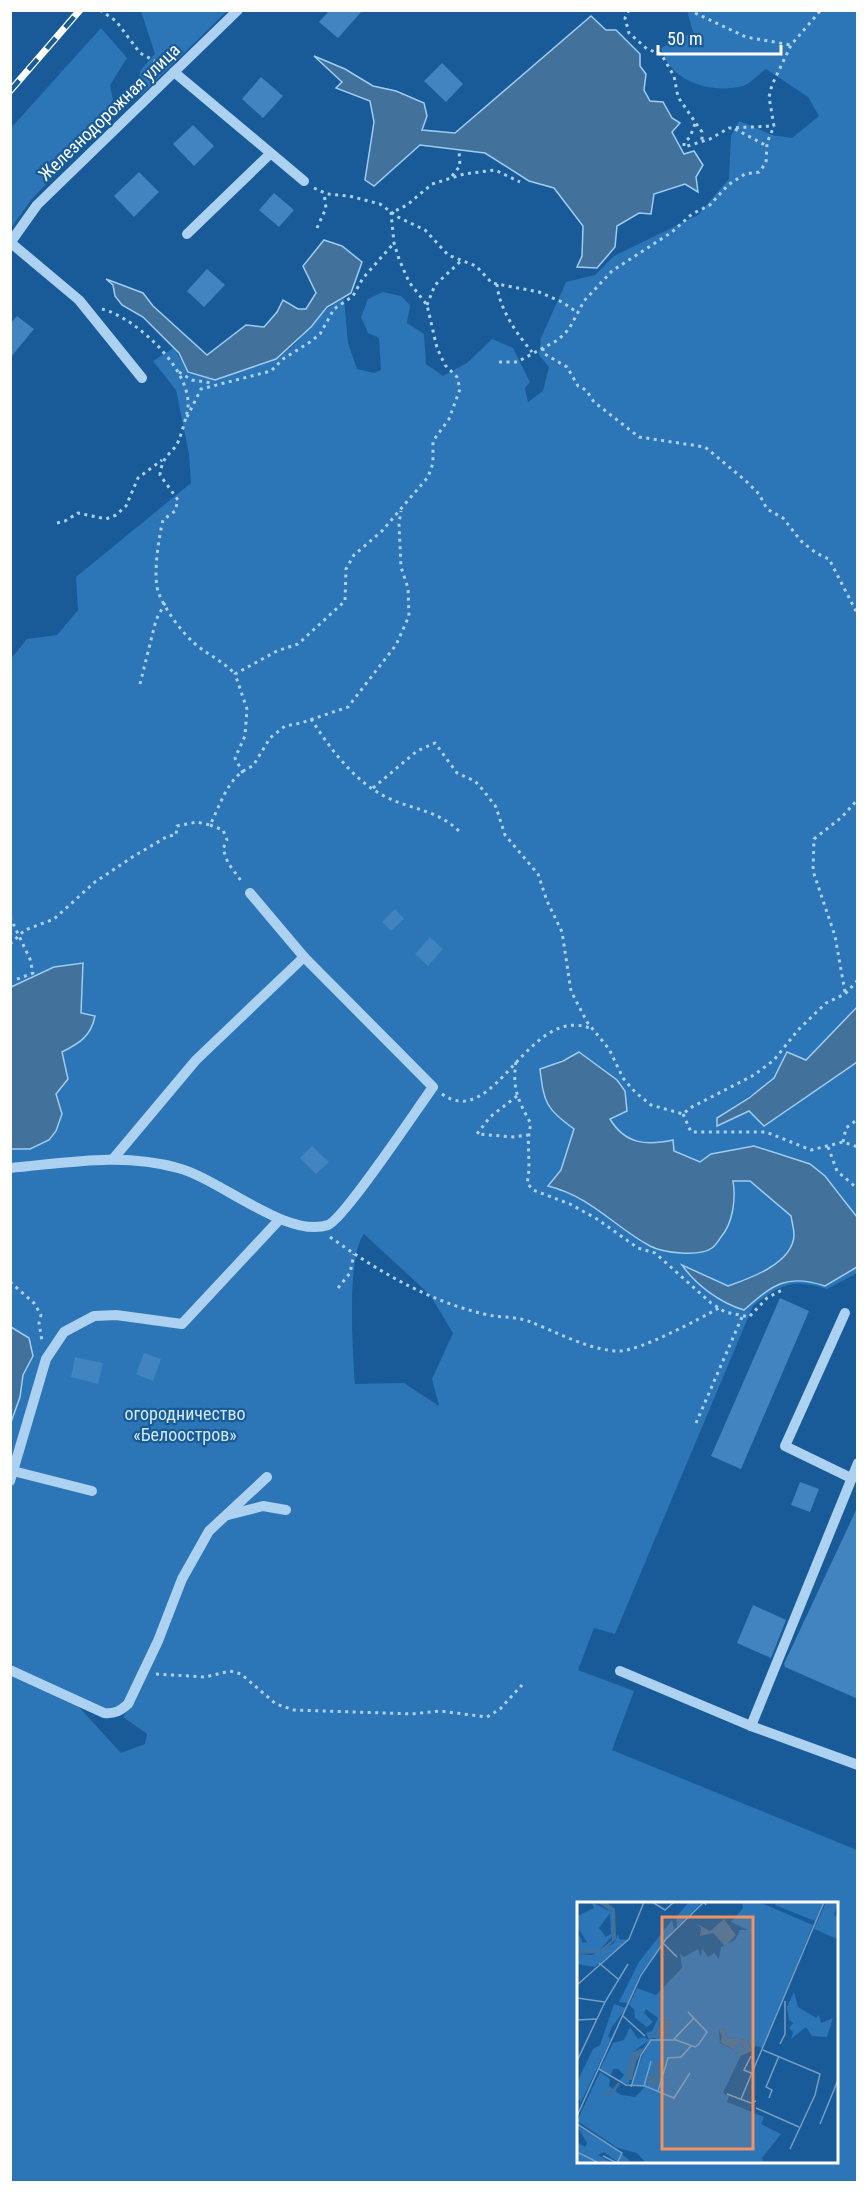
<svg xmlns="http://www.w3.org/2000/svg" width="868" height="2193" font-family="'Roboto Condensed',sans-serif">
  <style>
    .green { fill: #2c75b6; fill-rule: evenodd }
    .water { fill: #42719c; stroke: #9ecdf3; stroke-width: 1.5 }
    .building { fill: #4184bf }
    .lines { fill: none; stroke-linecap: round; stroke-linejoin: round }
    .path { stroke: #acd1f1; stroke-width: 3; stroke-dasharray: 3 4.5; stroke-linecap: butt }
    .minor { stroke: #acd1f1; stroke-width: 10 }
    .rail-casing { stroke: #fff; stroke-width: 7 }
    .rail { stroke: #185b98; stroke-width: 4.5; stroke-dasharray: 14; stroke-linecap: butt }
    .labels { text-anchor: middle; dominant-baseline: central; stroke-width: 4.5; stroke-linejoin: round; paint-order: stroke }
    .street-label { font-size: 18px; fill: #fff; stroke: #185b98 }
    .park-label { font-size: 18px; fill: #d3e9fc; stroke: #185b98 }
    .inset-river { fill: none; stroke: #42719c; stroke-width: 3 }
    .inset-road { fill: none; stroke: #749dc1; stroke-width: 1.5 }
    .view { fill: #f09361; fill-opacity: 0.15; stroke: #f09361; stroke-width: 3 }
    .inset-edge { fill: none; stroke: #fff; stroke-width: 3 }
  </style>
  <rect width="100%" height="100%" fill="#185b98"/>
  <g class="green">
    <polygon points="141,11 141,10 227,11 140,96 140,71 155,54"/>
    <path d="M687 11H857V1007L805 1060 717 1117V1125L749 1111 765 1126 857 1062V1217L839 1192 810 1164 789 1160 700 1162 673 1151V1140C659 1143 645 1145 631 1141 610 1133 589 1073 579 1053L540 1069 557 1117 574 1129 561 1170 548 1186C587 1196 620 1223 651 1247L733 1181H750L791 1216C792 1222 794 1229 794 1235 793 1263 751 1278 728 1286L683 1266C697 1286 721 1303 744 1310 773 1285 786 1273 825 1286L857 1265V1273L827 1289C791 1278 781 1284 753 1306L615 1634 594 1628 578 1670 634 1691 612 1750 857 1850V2182H11V1149H30L62 1114 56 1094 64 1064 62 1052C80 1044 91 1036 95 1016L81 1013 83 963 54 967 11 987 10 660 27 639 57 635 78 610 76 577 191 483 189 454 176 390 153 361 174 348 188 372C230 372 269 372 300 339 316 321 322 309 344 299L348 343 357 369 374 373 381 370 379 338 368 333 361 317 368 299 383 292 401 296 410 305 407 323 424 334 426 364 443 376 467 363 492 339 513 348 530 382 525 388 528 402 543 391 549 367 539 355 541 338 566 282 595 275 614 256 698 215 729 179 731 136 739 121 772 135 792 138 819 116 808 97 766 69C759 74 750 84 743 86 711 94 670 82 661 48L693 32ZM364 1234 430 1295 453 1333 432 1379 439 1406 404 1383 355 1384C353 1352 346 1257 364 1234ZM78 1706 104 1713 130 1707 123 1717 147 1734 145 1744 121 1753ZM578 1904H836V2162H578Z"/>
    <polygon points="101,28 127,58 110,85 115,110 31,200 11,228 11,128"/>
  </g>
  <g class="water">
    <polygon points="591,16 606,30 616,30 640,54 640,66 646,74 644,90 650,101 663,102 672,118 680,123 672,132 684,154 694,151 703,165 696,177 698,192 685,184 654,194 651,214 639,213 617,226 615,247 597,268 577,267 582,256 583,226 554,188 529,181 485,153 420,145 374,186 365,180 374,122 370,101 336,88 342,82 314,56 345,69 373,86 396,91 424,103 427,116 422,130 455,133"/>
    <polygon points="324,240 342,246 362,262 351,293 327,307 311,327 276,359 215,380 188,372 179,353 143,317 122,305 115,296 113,285 106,279 143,293 153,306 207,355 246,325 264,327 277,312 283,300 298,309 306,309 316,293 303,266"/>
    <path d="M83 963 81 1013 95 1016C91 1036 80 1043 62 1052L68 1079 56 1094 62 1114 56 1131 49 1140 30 1149H11V987L54 967Z"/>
    <polygon points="857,1007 857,1062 764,1126 749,1111 717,1126 717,1118 749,1098 774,1078 787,1052 806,1060"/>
    <path d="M579 1052 617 1080 625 1091 627 1111 610 1119C625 1144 646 1146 673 1140L674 1151 700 1162 711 1154 754 1146 810 1164 825 1176 857 1217V1267L825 1286C786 1273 773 1285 744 1310 720 1303 696 1285 682 1265L728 1286C751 1278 793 1263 794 1235 794 1229 792 1222 791 1216L750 1181H733C736 1199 733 1223 721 1237 719 1240 716 1245 712 1248 700 1257 663 1253 650 1246 613 1226 592 1197 548 1186L561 1170 574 1129C546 1108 544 1104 540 1069L563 1061Z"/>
    <polygon points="11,1327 29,1338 33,1356 23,1375 20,1397 11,1422"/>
  </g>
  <g class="building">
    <polygon points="330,10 363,10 338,38 319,22"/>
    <polygon points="442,63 463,84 446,102 424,81"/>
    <polygon points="261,77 283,96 263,118 242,99"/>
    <polygon points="193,125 214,146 194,166 173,144"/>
    <polygon points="139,172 159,192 134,217 114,196"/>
    <polygon points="274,193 294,210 279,227 259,210"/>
    <polygon points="207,269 225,285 204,307 187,291"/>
    <polygon points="17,316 34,329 10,358 10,324"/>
    <polygon points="395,909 404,919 391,931 382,922"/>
    <polygon points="430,937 443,949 428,966 415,954"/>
    <polygon points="312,1146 329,1162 316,1174 300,1158"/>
    <polygon points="780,1298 809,1311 741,1469 711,1456"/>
    <polygon points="144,1353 161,1359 153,1381 136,1374"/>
    <polygon points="75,1357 103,1363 98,1384 71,1377"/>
    <polygon points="800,1482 819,1489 810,1512 791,1505"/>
    <polygon points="858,1506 858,1699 785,1667 784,1664"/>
    <polygon points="753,1605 786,1620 771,1658 737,1643"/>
  </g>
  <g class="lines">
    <g class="path">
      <polyline points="100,10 116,21 140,53 162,65"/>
      <polyline points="629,10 625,18 629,33 647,49 661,54 674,76 678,97 702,132 702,141"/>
      <polyline points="695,13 746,37 791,45"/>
      <polyline points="695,124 690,137 684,143 684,147 710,139 729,128 774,126"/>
      <polyline points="735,129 767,146"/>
      <polyline points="452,176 460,166 459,150"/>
      <polyline points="314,188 327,194 349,196 380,204 398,217 425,230 448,255 476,266 492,283 539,292 562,302 578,313"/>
      <polyline points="317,228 326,208 324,193"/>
      <path d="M497 284C499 309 517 334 532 352"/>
      <polyline points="427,305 435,285 461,261"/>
      <path d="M102 309C137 318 197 374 187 413 185 421 182 432 179 440 172 456 163 452 160 475L178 500 175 511 163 520C159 536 152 578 159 594 166 611 181 631 194 643 208 655 223 661 235 674"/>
      <polyline points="543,348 543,353 567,367 578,386 586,390 594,402 639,437 705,447 746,481 759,494 767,509 783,518 801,541 816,553 829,559 858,615"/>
      <polyline points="499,362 517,362 558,340 569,329 584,301 612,271 672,232 692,214 710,205 728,185 745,174 759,172 766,163 767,143 774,126 769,97 772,85 791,45 821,10"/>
      <polyline points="179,372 192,380 212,383"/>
      <polyline points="187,417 201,389 271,371 283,359 310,342 320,334 334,309 353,296 363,278 394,243"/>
      <polyline points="57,523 65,521 78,513 106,519 116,515 126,506 138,478 162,460"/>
      <polyline points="140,684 156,620 165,603"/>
      <path d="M311 719C330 748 352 779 384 796 411 810 436 809 459 831"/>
      <polyline points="243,773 235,758 245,736 247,709 235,674 277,651 298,644 345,601 346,569 354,555 382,531 428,477 433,463 433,441 449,419 460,389 457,377 445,365 437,348 427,305 409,282 399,259 394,243 391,213 407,205 432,184 464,174 495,170 520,182"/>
      <polyline points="373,788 417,751 435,743 457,773 475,781 483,790 496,807 505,835 538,874 547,901 562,932 571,991 587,1022 609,1049 623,1078 635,1092 651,1105 683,1114 690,1108 754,1075 774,1060 798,1030 826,1003 845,994 858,980"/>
      <polyline points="210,825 223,830 227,840 223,849 228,863 242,882"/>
      <polyline points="10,917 30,959 33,973 15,980"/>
      <path d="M10 944 25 930 54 919 95 882 134 856 168 836 176 835 177 826 197 822 210 825C221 804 228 775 253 766L270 738 285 726 301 723 348 707 396 645 409 616 408 588 401 567 399 524 401 511"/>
      <polyline points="845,992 835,936 813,871 814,839 842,817 858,799"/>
      <path d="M516 1062C512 1089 518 1100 531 1124 525 1144 532 1163 527 1183L533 1190 570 1204 597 1219 638 1248 655 1253 711 1303 725 1312 749 1317 767 1298 782 1290"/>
      <path d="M442 1094C495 1132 527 1005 590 1028"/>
      <polyline points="517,1096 490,1117 477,1134 513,1137 528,1135"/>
      <polyline points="683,1114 691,1132 766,1132 811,1150 843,1142 858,1147"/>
      <polyline points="843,1142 846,1128 858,1119"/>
      <polyline points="828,1147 837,1171 858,1189"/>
      <path d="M330 1237C378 1271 426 1300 484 1314 499 1318 513 1316 528 1321 555 1331 590 1351 619 1351 640 1351 699 1319 719 1308"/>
      <polyline points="10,1282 34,1303 41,1315 39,1323 42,1341"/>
      <polyline points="338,1288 350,1273 354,1254"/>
      <polyline points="696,1423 742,1317"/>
      <polyline points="156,1674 205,1677 230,1671 241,1674 276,1704 294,1710 412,1714 440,1711 487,1717 500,1709 522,1685"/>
    </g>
    <g class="minor">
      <polyline points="174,72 304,181"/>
      <polyline points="187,234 270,154"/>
      <polyline points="10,243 37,205 238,10"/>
      <polyline points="11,243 79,300 142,378"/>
      <polyline points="113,1159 196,1060 304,957"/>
      <path d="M10 1168C66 1163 123 1152 178 1168 220 1179 287 1239 328 1225 344 1219 417 1109 433 1087L304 957 250 893"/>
      <polyline points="845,1313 785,1446 851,1478"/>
      <polyline points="13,1471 92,1491"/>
      <polyline points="10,1481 46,1359 64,1332 94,1316 116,1315 182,1324 279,1220"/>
      <polyline points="228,1515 263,1506 286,1510"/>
      <path d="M10 1670 104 1713C115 1714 120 1711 128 1704L158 1641 182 1579 209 1531 267 1477"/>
      <polyline points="620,1671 751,1726 858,1765"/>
      <polyline points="751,1726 858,1463"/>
    </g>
    <defs>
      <polyline id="rail" points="10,91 80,10"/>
    </defs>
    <use href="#rail" class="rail-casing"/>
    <use href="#rail" class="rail"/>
  </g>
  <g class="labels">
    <g class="street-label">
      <text transform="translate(109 112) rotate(-44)">Железнодорожная улица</text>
    </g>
    <g class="park-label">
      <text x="185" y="1413">огородничество<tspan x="185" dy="21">«Белоостров»</tspan></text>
    </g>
  </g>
  <g transform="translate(577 1902)">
    <rect width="261" height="261" fill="#185b98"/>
    <path d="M14 0 35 10 36 33 23 48H0L2 32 6 41 10 40 0 25V14L17 6ZM33 11 34 32 29 35 22 26ZM112 0H125L100 25 99 15ZM165 0H182L236 23 185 146 179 144 164 153 146 191 152 194 150 200 187 215 184 222 204 232 185 256 187 261H69L60 251 41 246 0 219 23 170 33 177 32 184 44 193 58 195 66 187 68 184H54L72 137 69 131 75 129 81 116 69 107 67 111 76 120 70 125 58 116 57 107 52 103 60 86 79 93 105 66 103 52 107 55 121 47 124 55 125 46 131 55 137 51 142 57 144 45 158 38 163 28H171L154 20 166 6ZM93 117 91 131 77 137 70 135 78 133 83 121ZM146 126 151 136 170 138 175 149 163 153 158 151 168 148 164 140 157 148 143 141 142 128ZM200 0H246L238 19 198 3ZM249 0H261L257 13 261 15V43L260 37 237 27ZM95 18 97 27 63 72 51 101 42 100 62 60ZM41 32 42 37 51 38 18 65 0 62V52L15 53 37 41ZM217 90 221 105 239 116 242 113 244 121 256 116 250 135 235 134 229 125 214 137 216 130 212 126 216 121 212 118 210 105ZM37 102 49 106 35 125 31 134 34 137 4 200 0 196V180L16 147 23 143ZM53 125 61 137 67 135 72 138 56 150 52 182 42 179 47 173 41 167H36L34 173 23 167 36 141 47 138ZM0 224 43 250 55 261H42L27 250 21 253 35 261H0V240L8 245 10 241Z" fill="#2c75b6" fill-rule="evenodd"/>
    <path d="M20 0H29L38 7 39 37 24 51 0 52V48H23L35 38V10ZM147 17 159 33 148 44 136 31 123 34 124 26 118 21 133 29ZM93 117 91 135 73 136 59 160 55 178H50L49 172 56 150 66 146 72 137 70 133H78L83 121ZM146 126 151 136 170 138 175 149 163 154 157 149 168 148 164 140 157 148 143 140 145 135 142 128ZM85 155 88 158 81 184H71V172L77 171 80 165 74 168 76 163Z" fill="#42719c"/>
    <path class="inset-river" d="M26 193 35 191 42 181"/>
    <path class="inset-road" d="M75 0 88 8 97 0M86 41 100 55M22 61 41 77M0 83 52 37 67 0M0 96 28 100M46 114 68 134M0 118 19 117M97 137 117 116M203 142 208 132V99M186 148 243 172 238 193 213 247M174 154 167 168 174 171M0 159 28 100 51 62M22 167 49 183 68 184 97 196 113 171M67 184 74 159M54 185 64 153 74 138H99L118 145 122 142 130 130 111 110M81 189 91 156 104 155 114 144M150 192 174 201 179 199M192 196 195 188 189 185 202 154M164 197 247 0M179 206 222 225M0 214 64 73 89 37 127 0 129 3M0 222 45 251 40 261 26 254M243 222 261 178M0 250 22 261"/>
    <path class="view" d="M85 15H176V247H85Z"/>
    <rect width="261" height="261" class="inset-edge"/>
  </g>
  <rect width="868" height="2193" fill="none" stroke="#ffffff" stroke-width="24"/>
  <path d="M658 45v9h123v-9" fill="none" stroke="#ffffff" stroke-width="3"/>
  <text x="667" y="45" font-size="18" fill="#ffffff" stroke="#185b98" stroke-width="4.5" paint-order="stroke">50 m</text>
</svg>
